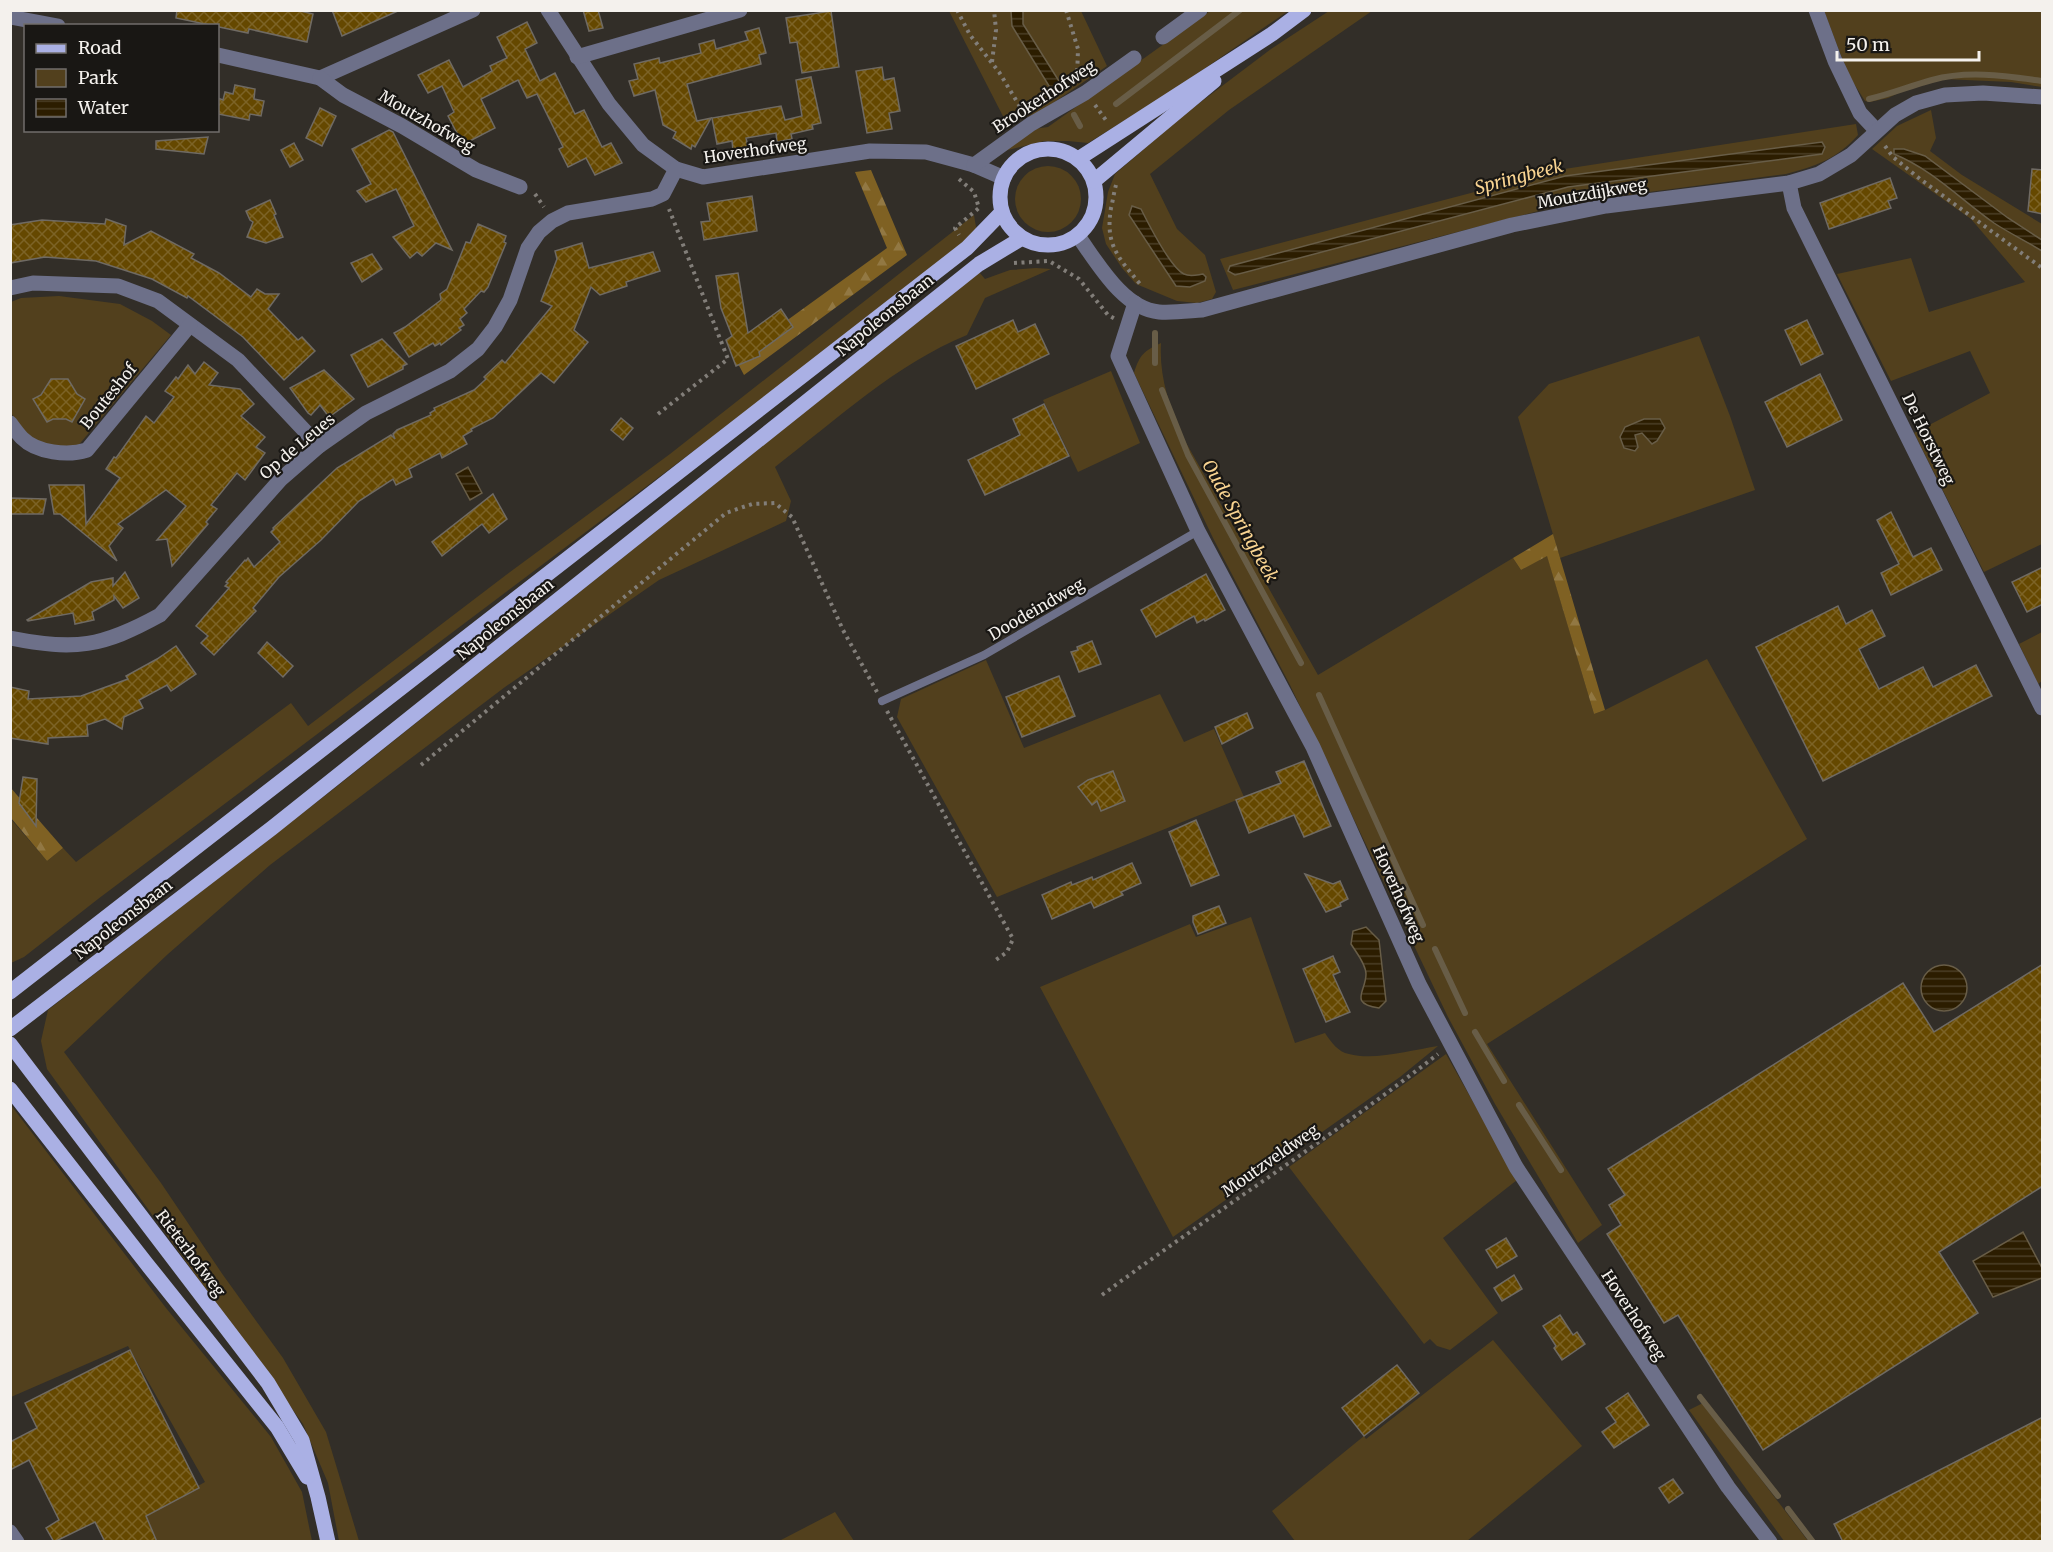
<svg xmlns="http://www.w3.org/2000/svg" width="2053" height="1552" font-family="Merriweather,serif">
<defs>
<pattern id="forest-firs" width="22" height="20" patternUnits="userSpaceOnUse" patternTransform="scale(1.5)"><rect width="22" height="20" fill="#7f6123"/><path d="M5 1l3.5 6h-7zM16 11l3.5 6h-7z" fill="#927843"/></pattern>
<pattern id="water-rules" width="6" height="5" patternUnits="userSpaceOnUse" patternTransform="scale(1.5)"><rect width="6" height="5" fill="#2c1d00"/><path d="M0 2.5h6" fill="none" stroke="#4b3e26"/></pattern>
<pattern id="building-cross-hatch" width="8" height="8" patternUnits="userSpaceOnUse" patternTransform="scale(1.5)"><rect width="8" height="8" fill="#654800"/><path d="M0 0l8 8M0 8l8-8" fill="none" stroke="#7c6326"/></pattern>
</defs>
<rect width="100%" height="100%" fill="#322e28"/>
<g fill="#52401d" fill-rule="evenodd">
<path d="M949,11H1011L1012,26L1054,94L1064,89L1023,24V11H1081L1107,66L1040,112L1007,124Z"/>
<path d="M1210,11H1288L1172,91L1088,143L1068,141H1044L1004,151L1034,129L1048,127Z"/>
<path d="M1329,11H1372L1229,110L1150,174L1177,229L1205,255L1216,292L1212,299L1197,303L1177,301L1136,284L1122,268L1106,244L1102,228L1108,192L1115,174L1185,114L1271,49Z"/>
<path d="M1824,11H2042V87L2011,82L1943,79L1911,87L1888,98L1870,102L1865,101L1849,76Z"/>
<path d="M1931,110L1936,138L1930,151L1962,175L2042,224V240L2008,218L1925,156L1894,154C1933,170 1960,200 1994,223C2009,233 2026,241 2042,251V544L1984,572L1914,433L1990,393L1970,351L1891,381L1837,274L1911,258L1929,312L2025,282L1971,219L1872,149L1897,126Z"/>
<path d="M1856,124L1858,135C1837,159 1816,166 1786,174L1573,202L1233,290L1220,259L1558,170ZM1822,142L1825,147L1822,154L1568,187L1767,150Z"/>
<circle cx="1048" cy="199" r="33"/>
<path d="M974,215L977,233L853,331L98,899L24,957L11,963L10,818L47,861L63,848L76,862L291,703L308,726L506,575L670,454Z"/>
<path d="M1036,268L1051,269L985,298L967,335C896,364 836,420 775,467L791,501L786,521L659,580L505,687L270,865L168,954L64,1052L161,1183L223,1275L283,1358L326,1432L359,1541H339L328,1483L303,1424L47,1069L41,1041L48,1010L335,788L979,272L985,279L1010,270Z"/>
<path d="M59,296L120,304L152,321L171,335L77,447L36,446L11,413V302L21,298Z"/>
<path d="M1699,336L1730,416L1755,490L1560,558L1518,417L1549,384Z"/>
<path d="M1161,343C1159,375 1169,405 1181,434L1318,675L1513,558L1521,570L1547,555L1594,714L1605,710L1707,659L1807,839L1487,1044L1602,1225L1578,1243L1495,1104L1448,1017L1290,685L1214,540L1134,373C1140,354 1144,351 1161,343Z"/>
<path d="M1111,371L1140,443L1078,472L1043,400Z"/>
<path d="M2042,632V681L2038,684L2019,644Z"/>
<path d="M986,660L1024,748L1160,694L1184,742L1214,729L1244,797L997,897L897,717L901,699Z"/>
<path d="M1251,917L1295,1043L1325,1033C1331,1042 1338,1052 1349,1054C1374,1061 1412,1050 1438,1046L1400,1077L1173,1237L1040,987L1190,924L1196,937Z"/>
<path d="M1446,1054L1517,1180L1443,1238L1498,1313L1450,1350L1437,1346L1430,1339L1424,1344L1289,1167Z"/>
<path d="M10,1104L166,1308L271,1437L302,1492L312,1541H100L205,1482L128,1346L11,1397Z"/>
<path d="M1493,1340L1582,1446L1467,1541H1295L1272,1511L1364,1436L1366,1439Z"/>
<path d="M1703,1403L1808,1541H1784L1689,1410Z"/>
<path d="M835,1512L854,1541H777L781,1540Z"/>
</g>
<g fill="url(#forest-firs)">
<path d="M871,170L907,255L744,375L735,358L887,248L855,172Z"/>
<path d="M1553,534L1605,710L1594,714L1547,556L1521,570L1513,558Z"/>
<path d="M10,787L63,848L47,861L11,818Z"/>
</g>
<g fill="url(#water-rules)" stroke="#685d47" stroke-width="1.5">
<path d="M1011,11H1023V24L1064,89L1054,94L1012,26Z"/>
<path d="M1822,142L1825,147L1822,154L1568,187L1235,275L1228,271L1230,266L1565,176Z"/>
<path d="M1894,149H1904L1925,156L2008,218L2042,240V251C2026,241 2009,233 1994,223C1960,199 1933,170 1894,154Z"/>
<path d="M1132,206L1141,209C1148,223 1171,268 1184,274C1190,277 1196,275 1203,274L1206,277L1205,281L1190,287L1176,286L1129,215Z"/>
<path d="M1644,419H1660L1665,428L1657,441L1652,444L1642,433L1635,435L1638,447L1635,451L1624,448L1620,437L1625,427Z"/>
<path d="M468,467L482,493L470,500L456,474Z"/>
<path d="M1366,927L1379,940L1386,1001L1379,1008C1348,1003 1366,992 1366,974C1366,964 1356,952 1351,944L1353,931Z"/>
<circle cx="1944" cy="988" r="23"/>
<path d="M2023,1232L2042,1268V1278L1993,1297L1973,1261Z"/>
</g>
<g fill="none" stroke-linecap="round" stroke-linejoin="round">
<g stroke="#685d47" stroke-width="6">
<path d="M1869,99C1891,94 1910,86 1932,80C1968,70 2006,76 2042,81"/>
<path d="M1116,104L1240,10"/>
<path d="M1074,115L1080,126"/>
<path d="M1155,363V333"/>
<path d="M1162,390L1188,455L1301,663"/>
<path d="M1319,695L1423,925"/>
<path d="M1435,949L1465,1013"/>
<path d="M1475,1032L1504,1081"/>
<path d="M1519,1105L1561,1170"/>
<path d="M1700,1397L1778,1496"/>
<path d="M1788,1509L1813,1542"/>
</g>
</g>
<g fill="url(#building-cross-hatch)" stroke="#6f6a63" stroke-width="1.5">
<path d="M177,10H296L313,14L307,42L249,29L248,33L176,18Z"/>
<path d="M332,10H400L342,36Z"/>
<path d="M583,10H598L603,28L589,31Z"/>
<path d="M831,11L839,67L802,73L797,42L790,43L786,18Z"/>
<path d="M527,22L537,43L525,49L540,81L555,73L575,114L584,110L602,147L611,143L622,163L595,175L586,158L568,167L559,149L563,147L537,94L527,98L518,80L481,99L495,128L466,143L463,137L460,139L448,116L454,112L442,86L428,93L418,75L449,60L463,87L492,71L490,66L507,58L497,37Z"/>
<path d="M759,28L766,53L759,55L761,64L687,84L697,121L711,118L695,147L692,145L691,149L673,138L676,132L663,125L655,90L634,96L629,81L638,79L634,64L659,58L660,63L701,53L699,44L714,40L716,49L748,40L745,32Z"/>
<path d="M882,67L884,80L894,78L900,111L889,113L892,129L867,133L856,71Z"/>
<path d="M811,77L821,123L812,125L813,129L791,134L792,139L777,142L776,133L746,138L748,147L733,150L732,141L717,144L712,118L781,106L785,120L802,116L796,80Z"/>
<path d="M235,85L255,89L254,99L264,101L261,116L250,114L249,120L218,114V98L223,100L225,92L233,94Z"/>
<path d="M320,108L336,116L322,146L306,138Z"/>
<path d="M389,130L393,132L452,250L436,243L422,256L417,252L410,258L393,237L414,226L396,189L366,202L357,191L371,184L352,149Z"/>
<path d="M208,137L204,154L156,149V141Z"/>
<path d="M294,143L303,160L290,167L281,150Z"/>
<path d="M2032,169L2043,170V214L2028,211Z"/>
<path d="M1890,178L1897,198L1888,201L1891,208L1829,229L1820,203Z"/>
<path d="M752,196L757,231L704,240L701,222L710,221L707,203Z"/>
<path d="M270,200L276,214L274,215L283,237L266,243L247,237L253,222L250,220L246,211Z"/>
<path d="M106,219L126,226L124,245L151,231L194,254L191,258L219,273L251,297L257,289L265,294H279L268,309L298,340L302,337L315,351L284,380L243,337L188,296L187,298L152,279L96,261L45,257L10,263V225L42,220L105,224Z"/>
<path d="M478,224L506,236L504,242L506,243L488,287L484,292L481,291L464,309L467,313L460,319L464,325L459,328L461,330L441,345L440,343L435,346L433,343L409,357L394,333L405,327L441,300L440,294L447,289L466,242L470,243Z"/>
<path d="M582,243L589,268L653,252L660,271L626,282L627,286L600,295L591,287L574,330L588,342L554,383L541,373L493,418L471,429L472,431L463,436L467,444L442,458L440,453L409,469L412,477L396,485L393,479L359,501L321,540L279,577L253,608L256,611L214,655L201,643L208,636L196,626L229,588L225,586L228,583L226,582L245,560L246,561L248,558L254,567L280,542L271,532L274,529L273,528L337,468L391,435L395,439L393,434L397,430L431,415L430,413L435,410L434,408L474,390L486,379L484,377L502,360L505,363L552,306L541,301L557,259L555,251Z"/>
<path d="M372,254L382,269L362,282L351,263Z"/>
<path d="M738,273L748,333L781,309L793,327L759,352L760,356L736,366L726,340L732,336L721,308L716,276Z"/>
<path d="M1013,320L1018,332L1035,324L1049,354L976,389L956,346Z"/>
<path d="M1807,320L1823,354L1801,365L1785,330Z"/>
<path d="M382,339L407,364L403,366V369L368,387L351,355Z"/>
<path d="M204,362L218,373L209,385L240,389L254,404L241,416L265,437L256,447L265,453L245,480L237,473L211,505L217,509L206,522L208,524L172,566L167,539L157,540L186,506L166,490L118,524L123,528L109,546L117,561L60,514H54L49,485H84L86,524L120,478L106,469L114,457L116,458L146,416L154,423L174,397L165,391L176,377L178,379L188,365L195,374Z"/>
<path d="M324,370L354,399L329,417L320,405L311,415L308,413L290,388Z"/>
<path d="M1820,374L1842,420L1787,447L1765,402Z"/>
<path d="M51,379H68L77,394L85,399L72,422L66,419H53L47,422L33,399L41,395Z"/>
<path d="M1044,404L1069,456L985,495L968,460L1020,435L1013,419Z"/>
<path d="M621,418L633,428L623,440L611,430Z"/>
<path d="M493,494L507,519L489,533L482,524L442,556L432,542Z"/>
<path d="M10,498L46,499L43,514H10Z"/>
<path d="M1891,512L1913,557L1931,548L1942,570L1891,595L1881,573L1899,564L1877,520Z"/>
<path d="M2043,567V604L2027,612L2012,582Z"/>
<path d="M125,572L139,598L123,608L114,596V600L92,612L94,620L75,624L73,613L28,621L27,620L91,582L113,578V586Z"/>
<path d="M1206,574L1225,610L1205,621L1204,619L1197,623L1194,616L1156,637L1141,610Z"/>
<path d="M1838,606L1846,624L1872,610L1885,636L1859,649L1879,689L1923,667L1933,687L1976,665L1992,696L1823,781L1756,647Z"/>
<path d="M1092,641L1101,664L1079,672L1071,652L1078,650L1077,647Z"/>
<path d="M267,642L293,666L283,677L258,653Z"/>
<path d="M176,646L196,674L171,691L167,685L139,700L143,708L124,717L122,729L105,719L87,725L88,736L48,738V744L10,738V687L29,691L28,699L81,696L128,679L126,676L157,659Z"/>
<path d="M1059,676L1075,716L1022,737L1006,697Z"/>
<path d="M1247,713L1253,728L1222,744L1215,727Z"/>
<path d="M1304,761L1331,826L1304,837L1294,815L1249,833L1236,800L1281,783L1276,772Z"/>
<path d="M1113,771L1125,801L1101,811L1097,801L1092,805L1078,787L1088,780Z"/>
<path d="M23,777L37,779L36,826L19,803Z"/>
<path d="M1196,820L1219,875L1191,886L1169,832Z"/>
<path d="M1132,863L1141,883L1121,892L1123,895L1094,908L1091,902L1052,919L1042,895L1071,882L1072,885L1092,877L1093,880Z"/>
<path d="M1305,874L1333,884L1340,881L1348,899L1340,903L1341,906L1326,912Z"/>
<path d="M1219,906L1226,923L1198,934L1193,922V916Z"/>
<path d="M1333,956L1340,972L1333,975L1350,1012L1326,1022L1303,969Z"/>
<path d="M2043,964V1186L1939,1252L1978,1313L1763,1450L1678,1315L1664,1323L1607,1234L1621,1225L1609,1205L1625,1195L1608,1169L1903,983L1934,1032Z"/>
<path d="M1506,1238L1517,1256L1497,1268L1486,1250Z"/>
<path d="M1514,1275L1522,1289L1502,1301L1494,1288Z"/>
<path d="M1560,1315L1573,1335L1577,1332L1585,1344L1562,1360L1554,1348L1556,1346L1543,1326Z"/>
<path d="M130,1350L199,1488L146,1516L157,1542H105L95,1522L54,1542L46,1528L59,1520L29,1460L10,1470V1442L37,1428L25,1403Z"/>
<path d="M1397,1365L1419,1393L1364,1436L1342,1408Z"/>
<path d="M1628,1393L1649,1425L1614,1448L1602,1432L1616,1422L1606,1408Z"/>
<path d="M2043,1417V1542H1843L1834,1524Z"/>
<path d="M1673,1479L1683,1493L1669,1503L1659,1488Z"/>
</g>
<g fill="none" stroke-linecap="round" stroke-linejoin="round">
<g stroke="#827e79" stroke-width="4" stroke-dasharray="3 4.5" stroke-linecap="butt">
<path d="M957,10L970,35L999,72L1022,110"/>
<path d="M1066,10L1078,49L1077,79"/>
<path d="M992,62L996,30L994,10"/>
<path d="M1095,105L1108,123"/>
<path d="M1885,146L1893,157L1920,179L2042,268"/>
<path d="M959,179L974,192L979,208L955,228L959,235"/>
<path d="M1116,185C1114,192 1113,200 1111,208C1105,245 1118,257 1140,284"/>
<path d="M535,194L544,207"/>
<path d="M1014,263L1049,261L1079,279L1108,315L1115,319"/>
<path d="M658,414L728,359L669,209"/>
<path d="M887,711L1013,939L1007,952L993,962"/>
<path d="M421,765L726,513L752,504L775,503L792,517L843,630L877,692"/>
<path d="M1102,1295C1213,1213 1329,1139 1438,1054"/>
</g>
<path stroke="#6d7089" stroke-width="8" d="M882,701L984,655L1198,531"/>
<g stroke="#6d7089" stroke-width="15">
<path d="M548,10L609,104L643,145L676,169L703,177L870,151L926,152L974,165L1004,178"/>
<path d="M1816,10L1835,61L1860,113L1876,130"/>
<path d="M10,17L58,26"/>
<path d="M1163,37L1200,10"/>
<path d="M218,55L320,78L473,10"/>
<path d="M577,57L740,10"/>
<path d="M320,78L343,95L402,126L476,170L520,187"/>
<path d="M974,165L1031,124L1085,93L1134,58"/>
<path d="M1789,183L1794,208L2042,708"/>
<path d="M1078,236C1097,262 1123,309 1159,312C1173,313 1188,311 1202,310L1512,225L1606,206L1789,183L1819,174L1851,155L1895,115L1916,103L1945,95L1983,93L2042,97"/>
<path d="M10,288L33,283L118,286L158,301L238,360L319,446"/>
<path d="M1135,303L1118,356L1198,531L1313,747L1419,984L1516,1167L1728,1487L1770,1542"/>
<path d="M10,423C14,428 18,434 22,438C37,453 68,456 87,450L190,325"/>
<path d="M10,638C75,651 102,647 160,615L281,479L319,446L366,413L450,371L478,349L495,327L510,300L528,248L539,232L552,221L568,213L652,199L663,194L676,169"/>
<path d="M10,1532L17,1542"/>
</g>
<g stroke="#aab0e4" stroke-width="15">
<circle cx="1048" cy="197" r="48"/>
<path d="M1078,159L1272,34L1304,10"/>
<path d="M1094,181L1214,81"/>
<path d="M10,992L967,248L1002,212"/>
<path d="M10,1029L272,828L979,264L1022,238"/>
<path d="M10,1044L268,1383L302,1440L318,1497L328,1542"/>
<path d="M10,1089L146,1263L277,1427L307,1477"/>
</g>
</g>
<g text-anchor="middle" stroke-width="4.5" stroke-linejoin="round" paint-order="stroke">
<g font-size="16" fill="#f4f1ed" stroke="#191714">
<text transform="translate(1044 96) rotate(-33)" y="6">Brookerhofweg</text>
<text transform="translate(427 121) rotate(30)" y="6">Moutzhofweg</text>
<text transform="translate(755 150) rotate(-8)" y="6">Hoverhofweg</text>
<text transform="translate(1592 193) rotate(-10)" y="6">Moutzdijkweg</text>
<text transform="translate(885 315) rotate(-39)" y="6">Napoleonsbaan</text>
<text transform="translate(108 396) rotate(-51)" y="6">Bouteshof</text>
<text transform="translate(1929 439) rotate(64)" y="6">De Horstweg</text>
<text transform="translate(297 446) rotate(-40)" y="6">Op de Leues</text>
<text transform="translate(1036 609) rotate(-30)" y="6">Doodeindweg</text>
<text transform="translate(505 619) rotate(-39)" y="6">Napoleonsbaan</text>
<text transform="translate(1399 894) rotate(66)" y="6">Hoverhofweg</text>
<text transform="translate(123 919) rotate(-38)" y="6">Napoleonsbaan</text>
<text transform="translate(1270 1160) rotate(-35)" y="6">Moutzveldweg</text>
<text transform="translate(191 1253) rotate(53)" y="6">Rieterhofweg</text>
<text transform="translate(1634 1315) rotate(57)" y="6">Hoverhofweg</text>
</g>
<g font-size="18" font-style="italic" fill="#f9d491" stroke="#191714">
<text transform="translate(1519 177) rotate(-15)" y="6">Springbeek</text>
<text transform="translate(1240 521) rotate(61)" y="6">Oude Springbeek</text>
</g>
</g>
<rect width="2053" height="1552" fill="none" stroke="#f4f1ed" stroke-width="24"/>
<rect x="24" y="24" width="195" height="108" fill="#191714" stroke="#716e6b" stroke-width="1.5"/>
<rect x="36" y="44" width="30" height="9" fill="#aab0e4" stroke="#716e6b" stroke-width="1.5"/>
<text x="78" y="54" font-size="18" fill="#f4f1ed">Road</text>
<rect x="36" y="69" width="30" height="18" fill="#52401d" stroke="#716e6b" stroke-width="1.5"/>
<text x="78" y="84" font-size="18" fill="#f4f1ed">Park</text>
<rect x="36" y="99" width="30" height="18" fill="url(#water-rules)" stroke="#716e6b" stroke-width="1.5"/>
<text x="78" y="114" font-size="18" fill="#f4f1ed">Water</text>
<path d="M1837 51v9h142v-9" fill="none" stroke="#f4f1ed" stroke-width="3"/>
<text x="1846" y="51" font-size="18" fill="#f4f1ed" stroke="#191714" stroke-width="4.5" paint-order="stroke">50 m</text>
</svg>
